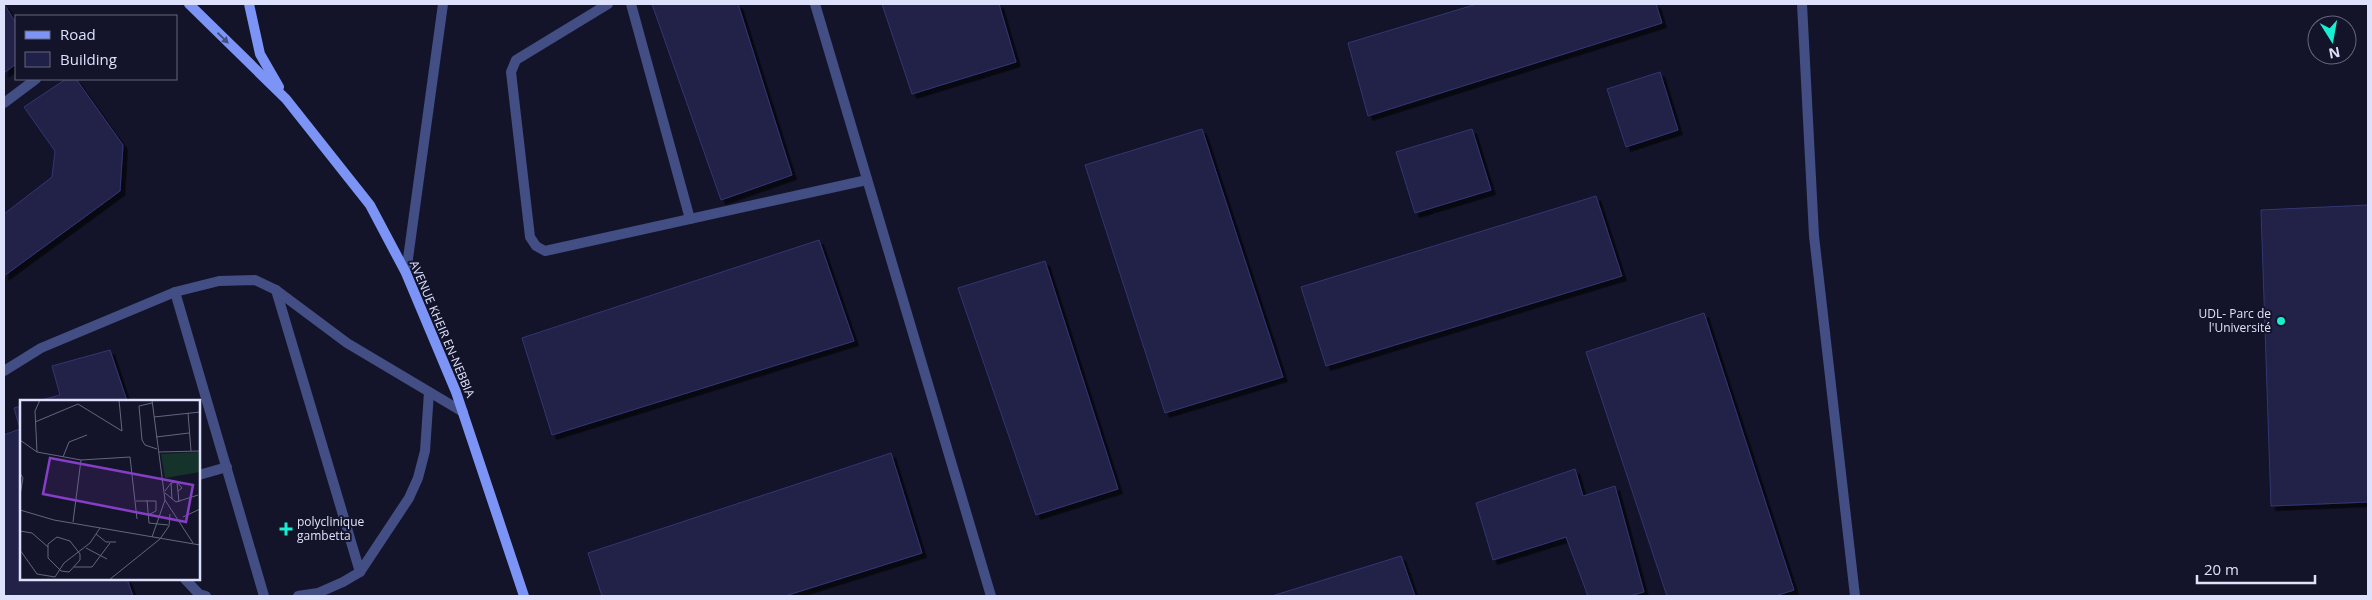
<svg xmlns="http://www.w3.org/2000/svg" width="2372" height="600" font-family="'Open Sans',sans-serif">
<defs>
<filter id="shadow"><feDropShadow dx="4.5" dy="4.5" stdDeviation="0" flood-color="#0009"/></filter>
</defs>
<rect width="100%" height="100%" fill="#131429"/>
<g fill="#202149" stroke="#343673" filter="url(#shadow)">
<path d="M4,4L16,23V64L4,73Z"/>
<path d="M652,4H738L792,175L721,200Z"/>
<path d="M882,4H999L1016,62L912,94Z"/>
<path d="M1477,4H1656L1662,23L1368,116L1348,43Z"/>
<path d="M1660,72L1678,130L1626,147L1607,89Z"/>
<path d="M66,79H76L123,145L120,191L4,276V214L52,177L55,151L24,107Z"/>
<path d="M1202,129L1283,377L1165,413L1085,165Z"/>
<path d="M1472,129L1491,190L1415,213L1396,152Z"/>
<path d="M1596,196L1622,276L1326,366L1301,287Z"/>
<path d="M2368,205V502L2271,506L2261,210Z"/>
<path d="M819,240L854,341L552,435L522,338Z"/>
<path d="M1045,261L1118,489L1036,515L958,288Z"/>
<path d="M1704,313L1794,590L1775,596H1667L1586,352Z"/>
<path d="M110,350L127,401H38L60,395L52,366Z"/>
<path d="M21,406V579H127L133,596H4V435L20,429L14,408Z"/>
<path d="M891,453L922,553L785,596H602L588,553Z"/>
<path d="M1575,469L1583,496L1615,486L1644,592L1629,596H1588L1566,537L1493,560L1476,503Z"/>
<path d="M1401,556L1415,596H1272Z"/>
</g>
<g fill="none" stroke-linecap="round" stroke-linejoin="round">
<g stroke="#424e84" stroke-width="10">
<path d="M608,4L516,60L511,72L530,237L536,246L545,251L867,180"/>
<path d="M631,4L690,219"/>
<path d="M815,4L991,596"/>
<path d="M1802,4L1814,236L1855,596"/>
<path d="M4,103L36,79"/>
<path d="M406,273L443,4"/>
<path d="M276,290L360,572"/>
<path d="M175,292L264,596"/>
<path d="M4,371L41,348L175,292L219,281L255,280L276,290L347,343L463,412"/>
<path d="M199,475L227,467"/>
<path d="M185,579L199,594L206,596"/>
<path d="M298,596L318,593L343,582L360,572L409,498L418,478L425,451L429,392"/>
</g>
<g stroke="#7c94f5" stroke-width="10">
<path d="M189,4L286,99L370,205L406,273L456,392L524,596"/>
<path d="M249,4L260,54L279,87"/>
</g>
</g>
<defs><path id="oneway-solid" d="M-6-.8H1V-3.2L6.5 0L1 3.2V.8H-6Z" transform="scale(1.25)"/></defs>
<use fill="#424e85" href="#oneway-solid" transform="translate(223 38) rotate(44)"/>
<g fill="#18eed2" stroke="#131429" stroke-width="2">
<circle cx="2281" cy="321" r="5"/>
<path d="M283.5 521.5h5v5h5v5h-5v5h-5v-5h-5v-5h5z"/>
</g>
<g text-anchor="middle" stroke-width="4" stroke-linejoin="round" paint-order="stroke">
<g font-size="12" fill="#dde1fc" stroke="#131429" text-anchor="end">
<text x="2271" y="318">UDL- Parc de<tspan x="2271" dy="14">l'Université</tspan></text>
<text x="297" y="526" text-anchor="start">polyclinique<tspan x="297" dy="14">gambetta</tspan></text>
</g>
<g font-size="12" fill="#dde1fc" stroke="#131429">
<text transform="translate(442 329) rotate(67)" y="4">AVENUE KHEIR EN-NEBBIA</text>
</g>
</g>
<g transform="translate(20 400)">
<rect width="180" height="180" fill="#131429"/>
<path d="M180,52V72L145,78L141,54Z" fill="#16332b"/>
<path fill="none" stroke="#64667d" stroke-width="1" d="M132,0L145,100L173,143M132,3L119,6L122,40L125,45L137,49M168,13L171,51M134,17L180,12M15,22L58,4L102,31L99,0M136,37L169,33M0,40L17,52L61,60L53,122M17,52L15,11L20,0M139,52L180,51M43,57L49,42L67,35M61,60L110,57L117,119M0,73L3,78L0,95M157,82L159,102M151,83L152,99M145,91L151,83L157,82L162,88L158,91M145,93L156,102L178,95M127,100L129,123L148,125M116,101H136V111L128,115M0,110L34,120L180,145M163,117L180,109M0,131L12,133L28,147M76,134L86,142H96M37,137L50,141L60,154V160L49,172L41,171L28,158V144ZM132,137L145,100M140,139L149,126L150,114M66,148L87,159M0,150L17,174L35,177L44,163L70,143L80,128M54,167H72L90,143M89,180L140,139"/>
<path fill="#853ec5" fill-opacity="0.15" stroke="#853ec5" stroke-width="2.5" d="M30,58L173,85L166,122L23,94Z"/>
<rect width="180" height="180" fill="none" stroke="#dde1fc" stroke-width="2.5"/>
</g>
<rect width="2372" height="600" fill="none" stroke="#dde1fc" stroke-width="10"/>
<rect x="15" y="15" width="162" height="65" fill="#131429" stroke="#64667d"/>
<rect x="25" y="31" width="25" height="8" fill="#7c94f5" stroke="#64667d"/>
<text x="60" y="40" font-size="15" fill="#dde1fc">Road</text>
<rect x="25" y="52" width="25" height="15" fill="#202149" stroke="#64667d"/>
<text x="60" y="65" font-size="15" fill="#dde1fc">Building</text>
<g transform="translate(2332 40) rotate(169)"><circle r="24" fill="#131429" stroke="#64667d"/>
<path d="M0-4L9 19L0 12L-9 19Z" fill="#18eed2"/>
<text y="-8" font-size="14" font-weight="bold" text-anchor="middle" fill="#dde1fc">N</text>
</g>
<path d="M2197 575v8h118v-8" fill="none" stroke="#dde1fc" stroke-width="2.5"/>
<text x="2204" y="575" font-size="15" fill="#dde1fc" stroke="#131429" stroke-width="4" paint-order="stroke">20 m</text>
</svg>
